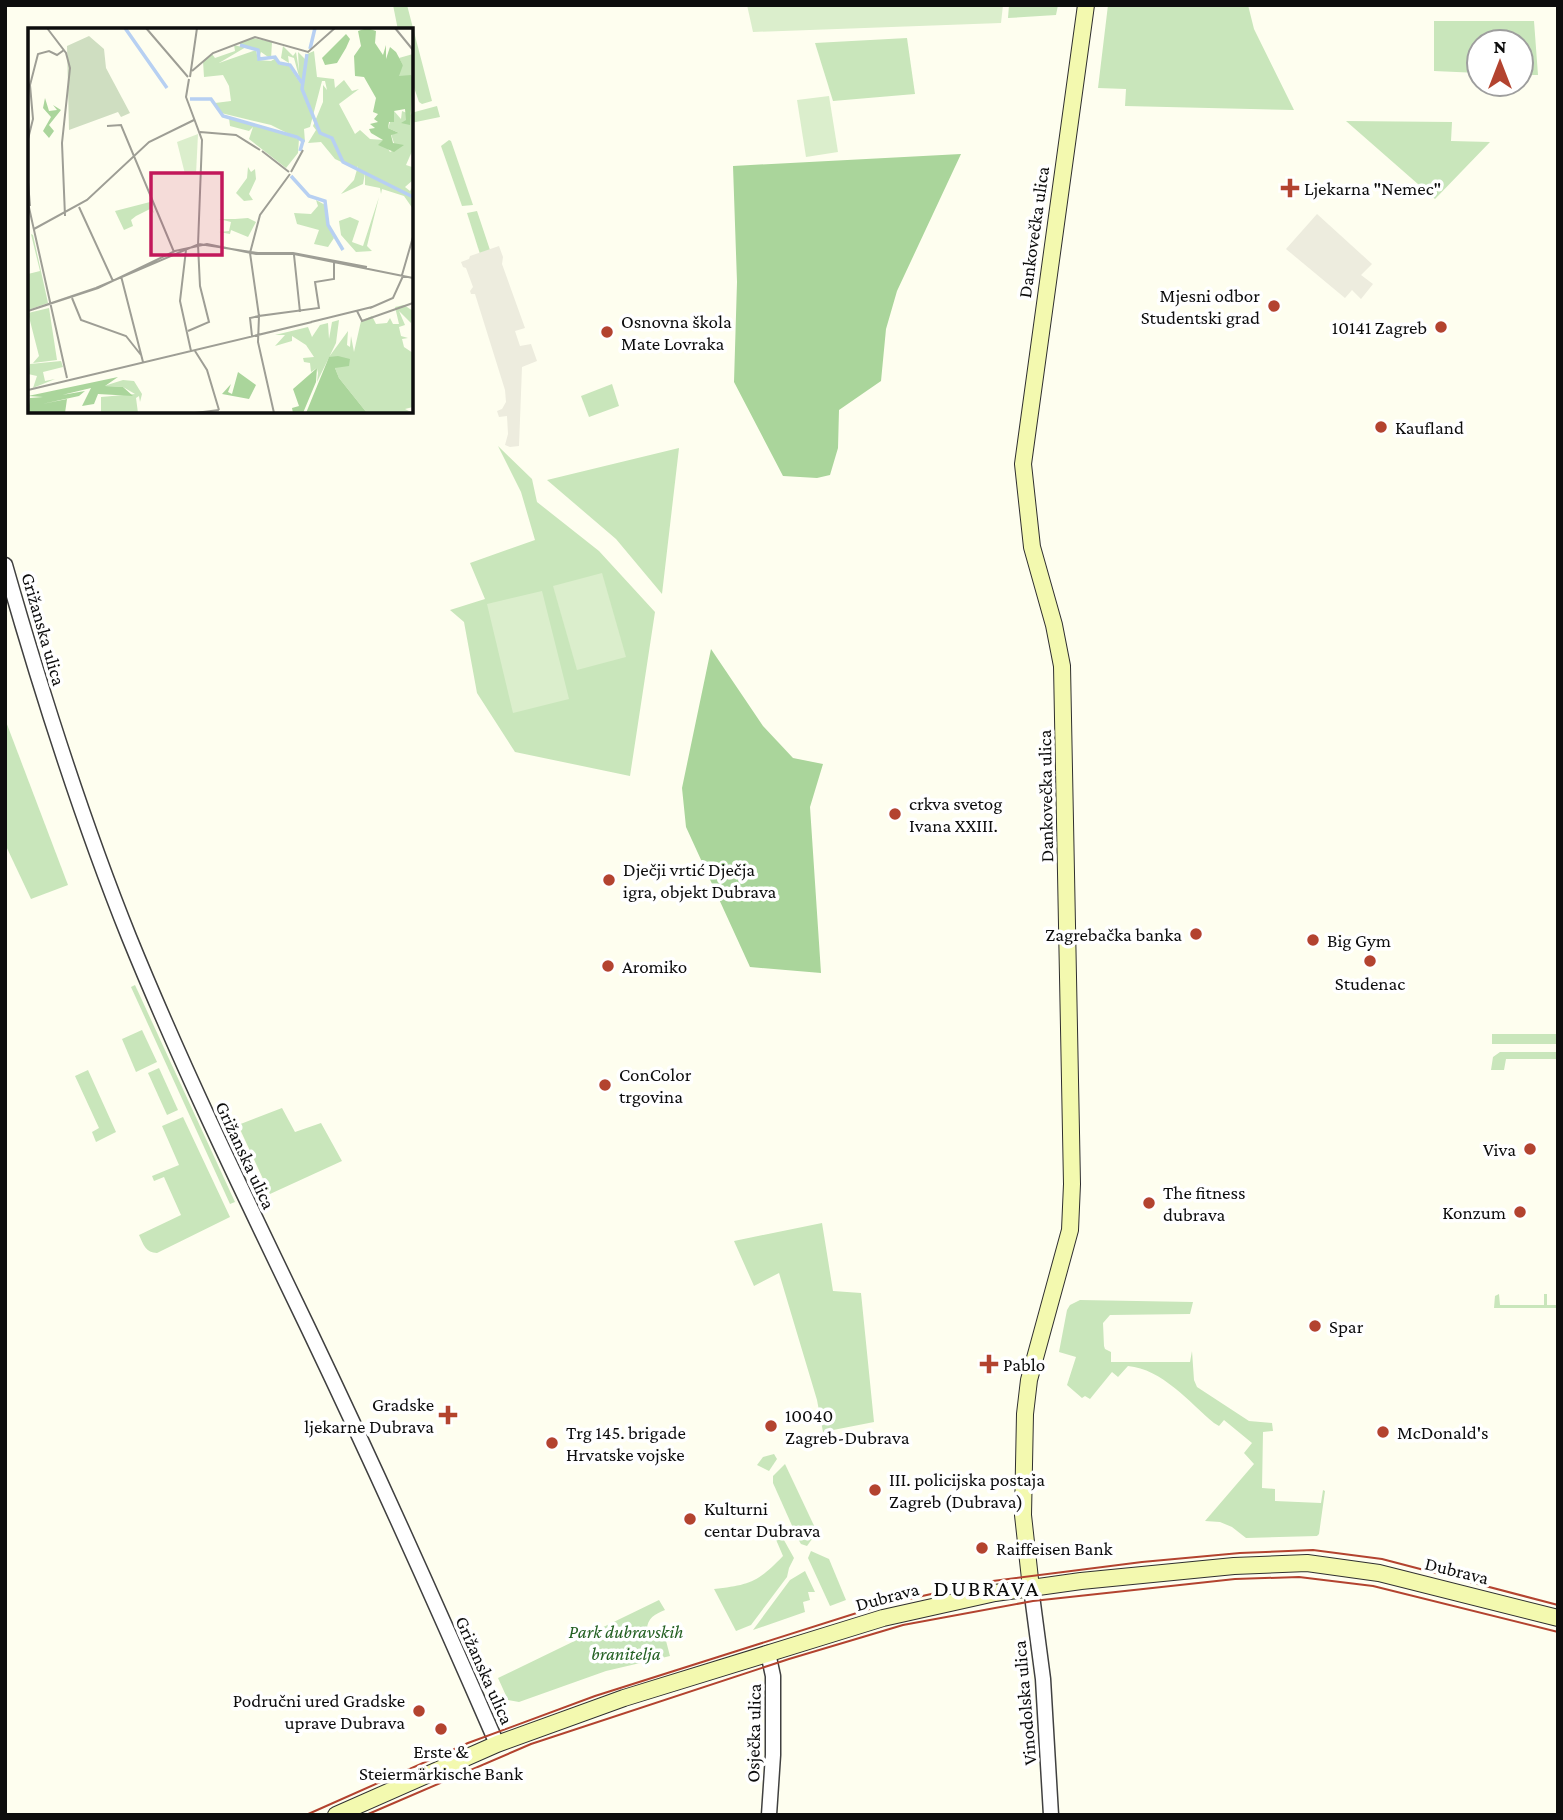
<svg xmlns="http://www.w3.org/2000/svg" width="1563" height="1820" font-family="'Crimson Pro',serif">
<rect width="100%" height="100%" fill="#fefeef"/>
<g fill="#c9e6bb">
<path d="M393,5H407L432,101L422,104L419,102L411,79V30H398Z"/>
<path d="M1009,5H1058L1056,15L1008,18Z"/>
<path d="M1108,5H1248L1254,29L1294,110L1125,106L1126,89L1098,88Z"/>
<path d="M1434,21H1534L1538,75H1521V42H1479V73L1434,71Z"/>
<path d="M907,38L915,94L833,101L815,43Z"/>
<path d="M437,106L440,117L411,123V113Z"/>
<path d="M1346,121L1452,122L1451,141L1490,142L1435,199Z"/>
<path d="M449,140L451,141L473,205L462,206L441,146Z"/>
<path d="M477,211L490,250L480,254L467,213Z"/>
<path d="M612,384L619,406L589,417L581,396Z"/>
<path d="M498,446L532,479L537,502L599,551L655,612L630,776L515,752L477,693L464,622L450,610L485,599L470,563L535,540L521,492Z"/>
<path d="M679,448L662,594L616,539L547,480Z"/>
<path d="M5,719L68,885L31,899L5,844Z"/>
<path d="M135,985L235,1202L230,1204L131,987Z"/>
<path d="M142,1030L157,1062L136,1072L122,1039Z"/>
<rect x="1492" y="1034" width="66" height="10"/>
<path d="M1500,1052H1558V1059H1506L1504,1070H1491L1493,1057Z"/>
<path d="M159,1068L178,1110L167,1115L148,1073Z"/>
<path d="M88,1070L116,1132L96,1142L92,1132L99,1128L75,1076Z"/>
<path d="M282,1108L295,1132L321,1123L342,1161L270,1194L238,1125Z"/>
<path d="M183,1117L230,1217L157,1253C146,1253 143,1244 139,1235L181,1215L164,1177L154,1181L152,1176L179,1165L162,1126Z"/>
<path d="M822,1223L833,1291L861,1293L874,1422L823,1432L817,1400L779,1273L754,1286L734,1241Z"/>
<path d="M1499,1294L1500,1305H1544V1294H1547V1305H1558V1308H1494L1495,1296Z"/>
<path d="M1080,1300L1193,1302L1190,1314L1110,1315L1103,1323L1104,1346L1105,1349L1111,1352V1362H1190L1192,1351L1194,1380L1197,1387L1249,1421L1272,1423L1273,1431L1263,1432L1262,1488L1275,1489V1501L1321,1503L1323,1490L1325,1491L1319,1534L1317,1536L1246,1538L1232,1527L1220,1522L1205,1521L1254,1464L1244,1453L1252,1443L1224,1420L1219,1426L1214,1423C1189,1402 1162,1369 1128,1366L1118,1377L1112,1372L1090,1399L1085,1396L1082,1398L1067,1385L1076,1357L1059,1352L1067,1310L1070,1305Z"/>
<path d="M774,1454L777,1459L769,1471L757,1465L763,1457Z"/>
<path d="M785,1464L817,1532L807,1546L801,1544L798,1539L773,1483V1476Z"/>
<path d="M780,1533L794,1558L789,1568L787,1577L751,1625L736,1631L714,1589C750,1585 758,1582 783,1556L774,1535Z"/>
<path d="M811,1551L829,1559L846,1600L830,1606L808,1558Z"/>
<path d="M805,1571L815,1592H808L810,1600L803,1602L805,1612L753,1630L790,1580Z"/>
<path d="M659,1600L665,1610C655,1614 647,1618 647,1630L654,1636L665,1637L670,1656L606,1671L519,1702L508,1700L498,1678Z"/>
</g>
<g fill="#aad59b">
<path d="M961,154L897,291L886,329L881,381L839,410L838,448L830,475L817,478L783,476L734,382L737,282L733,166Z"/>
<path d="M711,649L763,726L793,758L823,764L810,807L821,973L750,967L686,827L682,788Z"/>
</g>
<g fill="#dbeecc">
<path d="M747,5H1003L1001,23L753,32Z"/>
<path d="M829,96L838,152L806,157L797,100Z"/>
<path d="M602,573L626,657L577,670L553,586Z"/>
<path d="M542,591L569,699L513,713L487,604Z"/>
</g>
<g fill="#edecde">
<path d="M1317,214L1372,264L1361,275L1373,284L1361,299L1352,290L1345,298L1286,249Z"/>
<path d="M499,246L503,257L502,264L525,328L515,331L520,346L531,344L537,361L522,367L519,446L510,447L505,445L508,434L507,416L499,417L497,411L502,409L506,402L505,390L475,294H471L470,291L473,287L466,268L463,267L461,262L469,259L470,256Z"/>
</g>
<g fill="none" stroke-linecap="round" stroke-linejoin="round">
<g stroke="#404040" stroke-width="17">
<g id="tertiary">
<path d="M5,565C41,691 80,815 129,937C184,1072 248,1203 311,1334C376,1470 437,1606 497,1744"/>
<path d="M1031,1588L1043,1679L1051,1815"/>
<path d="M768,1653L773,1676V1755L769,1815"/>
</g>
</g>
<g stroke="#2f2f2f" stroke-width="18">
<g id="secondary">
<path d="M1031,1588L1023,1515L1025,1414L1029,1380L1070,1230L1072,1184L1062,666L1054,625L1032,547L1023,464L1086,5"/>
<path d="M336,1815L497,1744L624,1698L883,1618L995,1593L1081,1581L1234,1566L1307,1563L1379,1573L1558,1618"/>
</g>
</g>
<use href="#tertiary" stroke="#fff" stroke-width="14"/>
<use href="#secondary" stroke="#f3f9af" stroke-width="16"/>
<g stroke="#b3432f" stroke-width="2">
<path d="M306,1815L468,1743L595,1696L882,1605L985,1582L1142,1562L1240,1553L1313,1550L1382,1559L1558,1605"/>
<path d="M366,1815L531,1744L789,1659L903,1625L1033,1601L1235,1579L1299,1577L1373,1586L1558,1632"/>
</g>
</g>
<g fill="#b3432f" stroke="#fff" stroke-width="2.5">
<path d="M1286.5 177.5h7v7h7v7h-7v7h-7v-7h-7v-7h7z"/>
<circle cx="1274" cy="306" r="7"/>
<circle cx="1441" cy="327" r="7"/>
<circle cx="607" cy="332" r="7"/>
<circle cx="1381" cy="427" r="7"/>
<circle cx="895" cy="814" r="7"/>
<circle cx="609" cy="880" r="7"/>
<circle cx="1196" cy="934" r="7"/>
<circle cx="1313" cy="940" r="7"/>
<circle cx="1370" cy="961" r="7"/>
<circle cx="608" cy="966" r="7"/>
<circle cx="605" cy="1085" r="7"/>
<circle cx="1530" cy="1149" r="7"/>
<circle cx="1149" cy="1203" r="7"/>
<circle cx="1520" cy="1212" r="7"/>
<circle cx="1315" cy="1326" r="7"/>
<path d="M985.5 1353.5h7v7h7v7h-7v7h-7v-7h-7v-7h7z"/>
<path d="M444.5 1404.5h7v7h7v7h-7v7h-7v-7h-7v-7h7z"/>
<circle cx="771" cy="1426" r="7"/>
<circle cx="1383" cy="1432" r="7"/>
<circle cx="552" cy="1443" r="7"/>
<circle cx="875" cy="1490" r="7"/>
<circle cx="690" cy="1519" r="7"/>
<circle cx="982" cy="1548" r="7"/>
<circle cx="419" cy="1711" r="7"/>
<circle cx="441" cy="1729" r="7"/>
</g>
<g text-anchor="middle" stroke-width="7" stroke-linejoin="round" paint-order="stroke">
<g font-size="19" fill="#0d0d0d" stroke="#fff" text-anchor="start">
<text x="1304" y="195">Ljekarna "Nemec"</text>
<text x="1260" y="302" text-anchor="end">Mjesni odbor<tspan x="1260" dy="22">Studentski grad</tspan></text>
<text x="621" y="328">Osnovna škola<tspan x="621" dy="22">Mate Lovraka</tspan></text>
<text x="1427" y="334" text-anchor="end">10141 Zagreb</text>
<text x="1395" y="434">Kaufland</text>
<text x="909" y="810">crkva svetog<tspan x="909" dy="22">Ivana XXIII.</tspan></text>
<text x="623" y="876">Dječji vrtić Dječja<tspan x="623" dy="22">igra, objekt Dubrava</tspan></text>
<text x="1182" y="941" text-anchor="end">Zagrebačka banka</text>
<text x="1327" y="947">Big Gym</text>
<text x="622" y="973">Aromiko</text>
<text x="1370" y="990" text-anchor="middle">Studenac</text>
<text x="619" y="1081">ConColor<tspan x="619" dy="22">trgovina</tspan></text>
<text x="1516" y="1156" text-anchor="end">Viva</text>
<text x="1163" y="1199">The fitness<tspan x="1163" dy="22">dubrava</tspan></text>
<text x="1506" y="1219" text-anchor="end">Konzum</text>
<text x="1329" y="1333">Spar</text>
<text x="1003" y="1371">Pablo</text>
<text x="434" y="1411" text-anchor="end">Gradske<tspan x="434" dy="22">ljekarne Dubrava</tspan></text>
<text x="785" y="1422">10040<tspan x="785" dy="22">Zagreb-Dubrava</tspan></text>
<text x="566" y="1439">Trg 145. brigade<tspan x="566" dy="22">Hrvatske vojske</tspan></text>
<text x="1397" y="1439">McDonald's</text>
<text x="889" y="1486">III. policijska postaja<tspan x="889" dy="22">Zagreb (Dubrava)</tspan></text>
<text x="704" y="1515">Kulturni<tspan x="704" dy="22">centar Dubrava</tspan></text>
<text x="996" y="1555">Raiffeisen Bank</text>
<text x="405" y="1707" text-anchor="end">Područni ured Gradske<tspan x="405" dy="22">uprave Dubrava</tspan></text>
<text x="441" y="1758" text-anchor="middle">Erste &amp;<tspan x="441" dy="22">Steiermärkische Bank</tspan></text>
</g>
<g font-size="19" fill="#0d0d0d" stroke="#fff">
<text transform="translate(1033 232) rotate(-82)" y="7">Dankovečka ulica</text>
<text transform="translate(44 629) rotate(74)" y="7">Grižanska ulica</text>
<text transform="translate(1045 796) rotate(-91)" y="7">Dankovečka ulica</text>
<text transform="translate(246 1155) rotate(65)" y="7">Grižanska ulica</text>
<text transform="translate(1457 1570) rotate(14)" y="7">Dubrava</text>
<text transform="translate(887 1596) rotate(-15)" y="7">Dubrava</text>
<text transform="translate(485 1670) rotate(66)" y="7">Grižanska ulica</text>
<text transform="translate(1024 1703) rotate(-95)" y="7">Vinodolska ulica</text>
<text transform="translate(753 1733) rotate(-89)" y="7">Osječka ulica</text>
</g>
<g font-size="19" font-style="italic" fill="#236022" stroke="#fff">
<text x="626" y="1638">Park dubravskih<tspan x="626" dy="22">branitelja</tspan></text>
</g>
<g font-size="23" letter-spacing="2" fill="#0d0d0d" stroke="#fff">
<text x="987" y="1596">DUBRAVA</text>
</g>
</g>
<g transform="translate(28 28)">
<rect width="385" height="385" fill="#fefeef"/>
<path d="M225,10L244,14L243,31L233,24L231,30V22L218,19L191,35L228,22L230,32L243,33L248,30L250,36L261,38L273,56L266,30L260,28L261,35L253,30L255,18L265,28L268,24L271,43L270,24L278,32L279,26L286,23L289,49L306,51L307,60L316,52L324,63L331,61L311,76L327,106L332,102L342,111L355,112L362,124L368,121L363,106L371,105L360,100L366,83L373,91L374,83L379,85L378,92L384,85L385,121L378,137L384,139L385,134V152L377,159L382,163L385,158V181L376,168L354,161L353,166L352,160L337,157V145L335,156L313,166L326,152L330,138L328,141L307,131L293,114L280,115L288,102L285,98L295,74V57L299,62L297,53H294L282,99L276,101L277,114L243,97L193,85L187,75L203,73L201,58L195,47L176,49L175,33L184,26L187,30L207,23L206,17L214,19L212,15ZM385,26V69L384,49L371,48L369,42L375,37L371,30ZM201,90L271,111L270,125L258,140L221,111L225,99L221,103L202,98ZM220,139L223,144L227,141L228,151L221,166L225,172L216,173L208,165L219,150ZM351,169L339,218L344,223L328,224L313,207L311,193L322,189L331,193L324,214L335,218ZM288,172L299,178V196L306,210L300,219L286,216L291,202L269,196L266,185L283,186L290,178ZM122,174L126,185L122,181L108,188L103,192L105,198L96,202L87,183ZM207,190H220L228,194L220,209L203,202L202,206L191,204L201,203L203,194L191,191H220ZM3,206L5,207L20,275L0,282V246L12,243ZM367,279L376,277L385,283L383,295L371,283L377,297L371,299L373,308L380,310L374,311L376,319L385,325V379L377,381L385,385H339L311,350L307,340L314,330L301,329L320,303L319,317L322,319L323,308L326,324L333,293L344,288L348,296L359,295L362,290L365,296H371ZM21,280L29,332L5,335L11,328L0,285ZM311,292L308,315L289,354L290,345L287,331L289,340L283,344L282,335L276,334L275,330L286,329L278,317L264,308V313L247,318L257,307H247L280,299L284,309L292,297L300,295L301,311L304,294ZM33,333L35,339L15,344L17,353L27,351L5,360L9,348L0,346L2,336ZM95,352L106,353L114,366L112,374L111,368L108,370L110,385H73V369L107,366L95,359L76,358Z" fill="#c9e6bb"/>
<path d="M339,0L348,3L347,15L355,27L358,17V31L362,19L368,24L375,37L371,48L383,47L385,51L382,97L373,95L378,92L377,81L366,83V94H361L360,100L371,105L363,107L365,115L376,117L366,124L350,117L355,112L343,105L341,101L347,100L342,96L350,94L346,91L350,86L345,84L348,70L336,49L327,48L326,28L333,18L330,3ZM318,6L322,11L318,20L309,35L297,37L294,30ZM17,70L21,83L29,82L25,77L33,82L21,97L26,103L21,110L15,103L23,89L15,80ZM310,328L322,331L321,338L307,340L311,350L339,385H278L301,329ZM289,340L288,354L275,385H265L264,380L271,378L265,361ZM210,344L228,357L221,371L194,366L203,356L200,364L204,366ZM90,349L77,358L95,359L105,368L70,366L66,376L54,378L63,360L34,367L57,363L51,368L14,376L39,371L37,385H0L2,370L15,369L0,368Z" fill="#aad59b"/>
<path d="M61,8L76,21L78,40L102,85L93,89L90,84L41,102L39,18Z" fill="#cfdec1"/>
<path d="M170,106L168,146H157L149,114Z" fill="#dbeecc"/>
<path fill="none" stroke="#b7d0f2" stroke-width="3.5" d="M97,0L139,60M212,17L230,22L231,31L247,29L251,35L262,37L274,55M282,21L287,0M279,26L274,61L292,105L304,110L315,134L385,169M162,71H183L195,88L269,109L275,113L272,123M263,148L281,168L297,173L300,197L315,222"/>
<path fill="none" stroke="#9e9e95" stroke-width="2" d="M19,0L38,25L42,40L34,115L37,188M118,0L160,49M367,0L385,22M164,43L185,25L227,9L280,24L307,0M162,49L169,0M161,51L158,69L174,112L170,217M79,98L93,97L146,224M172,104L208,107L232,122M0,111L5,91L2,57L10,26L21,23L29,27L36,22M234,123L261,144M263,144L275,122M0,154L2,178M0,175L39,350M51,179L85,253M6,201L59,172L121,114L166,92M158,222L152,273L163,323M222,225L232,187L262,146M222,225L231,288L222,290L224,308M266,227L272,284M374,247L385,209M93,248L115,334M44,270L53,292L98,308L113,327M342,280L365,270L375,248M0,283L70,260L147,223L179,216L228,226H266L385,250M0,283L68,260L171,216L230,225H265L339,239M329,283L334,293L385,275M283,294L344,279M160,303L181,294L172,258L170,217M167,323L179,342L191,382M0,362L284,294M167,385L191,382M246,385L230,314L231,288L291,280L287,254L306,251V235"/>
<path fill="#c2185b" fill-opacity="0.15" stroke="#c2185b" stroke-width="3.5" d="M123,145H194V227H123Z"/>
<rect width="385" height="385" fill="none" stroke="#0d0d0d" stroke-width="3.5"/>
</g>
<rect width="1563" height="1820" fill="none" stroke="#0d0d0d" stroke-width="14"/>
<g transform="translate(1500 63)"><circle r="33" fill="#ffffff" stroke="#9e9e9e" stroke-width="2"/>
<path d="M0-5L12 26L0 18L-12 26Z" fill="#b3432f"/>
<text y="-10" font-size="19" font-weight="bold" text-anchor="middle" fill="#0d0d0d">N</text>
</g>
</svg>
